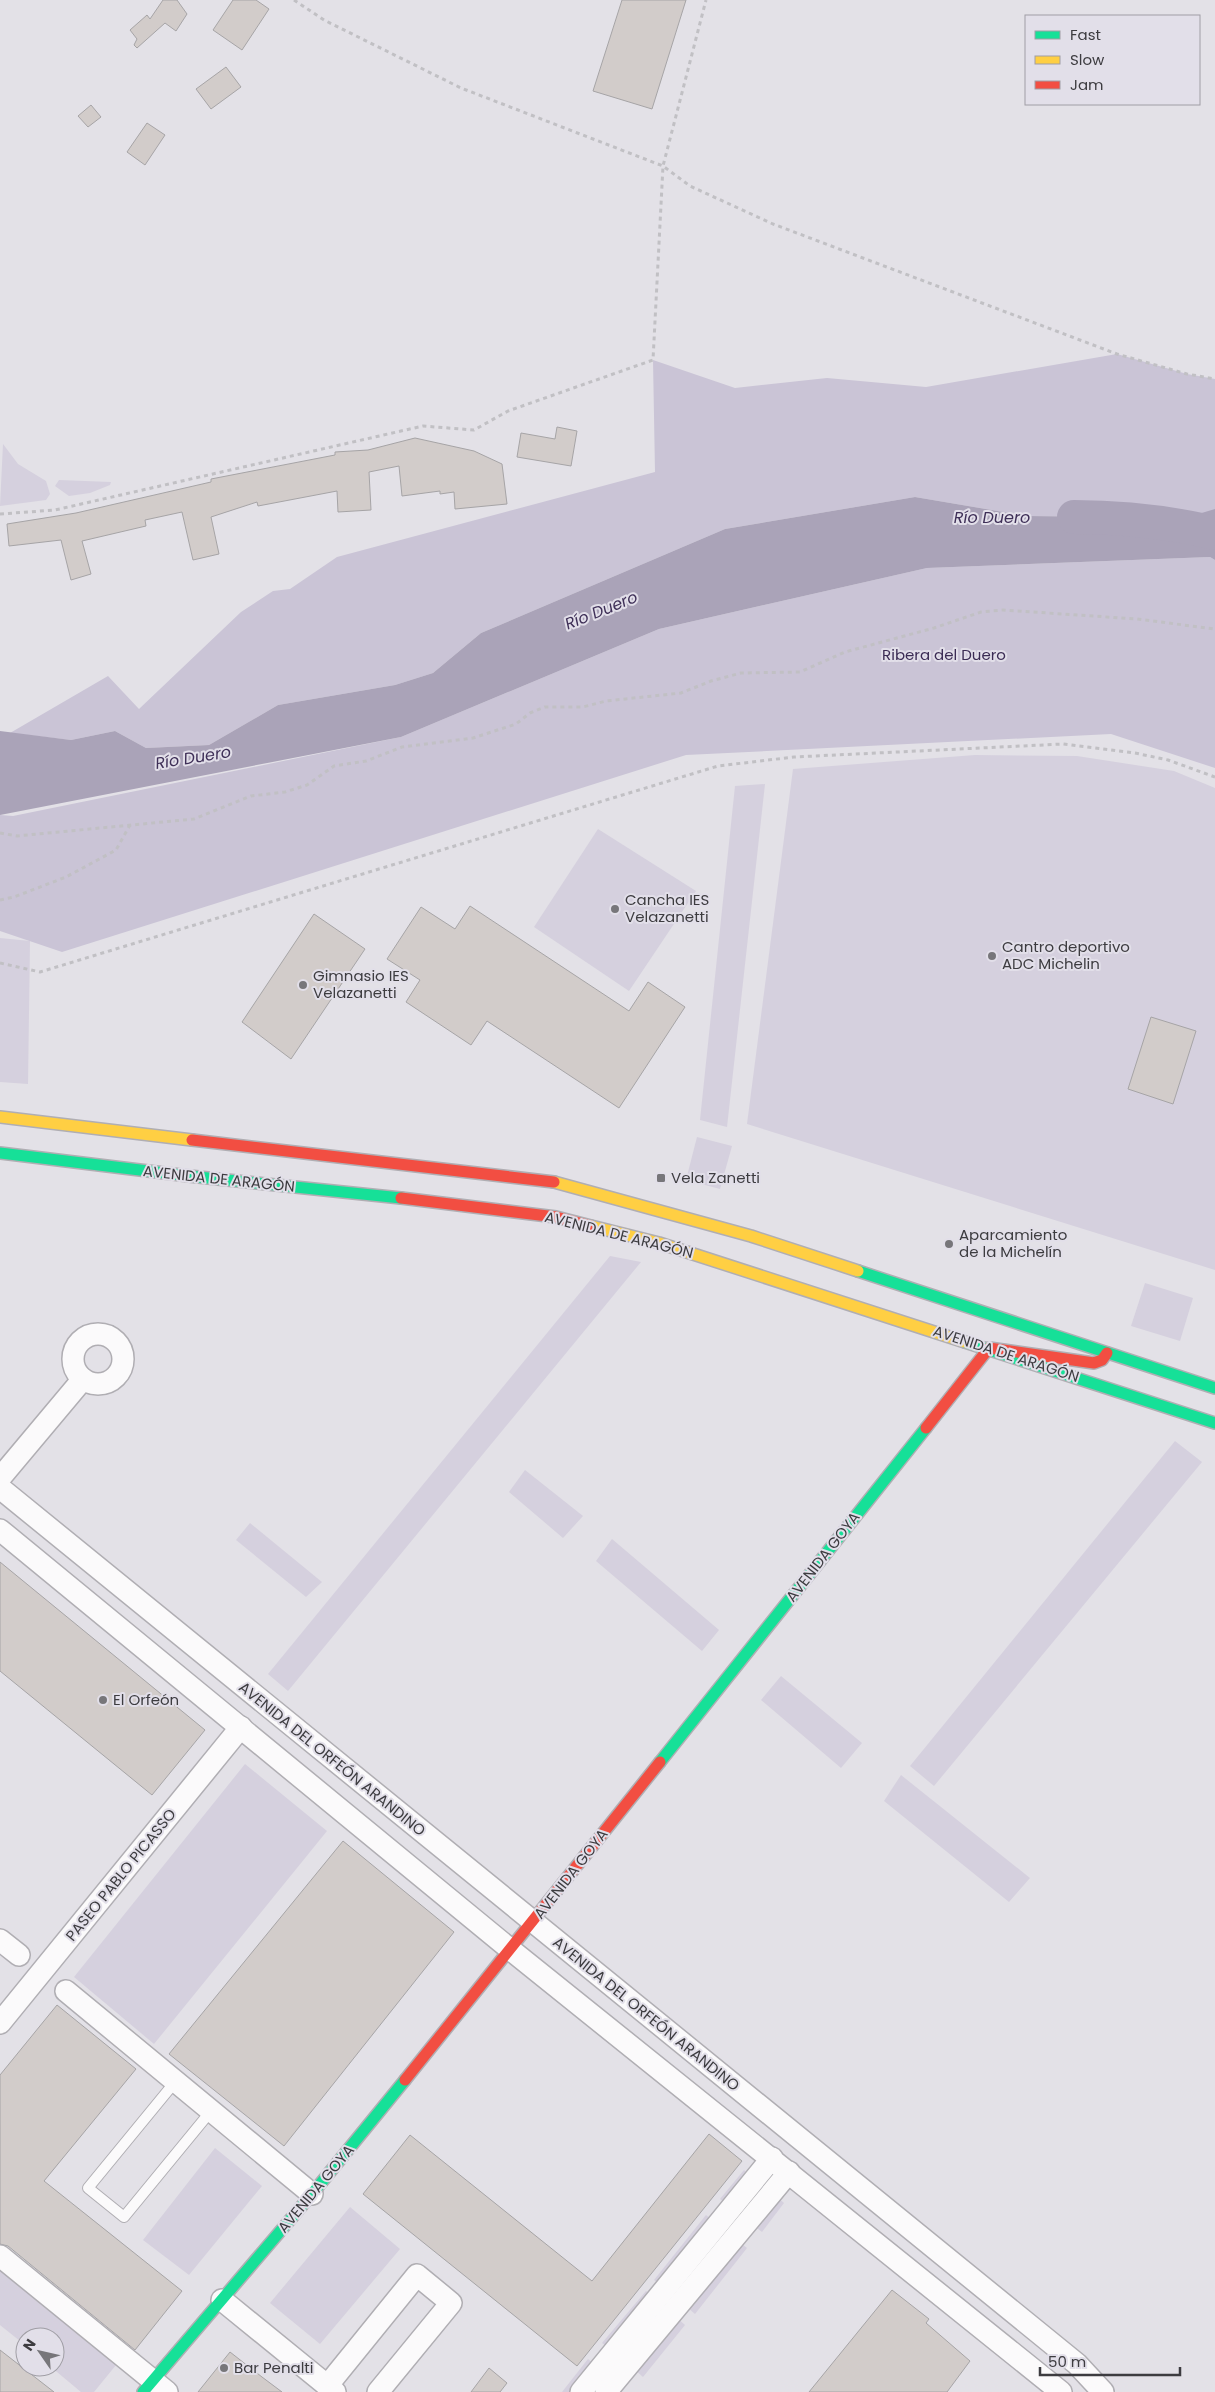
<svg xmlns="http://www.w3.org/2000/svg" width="1215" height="2392" font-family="Poppins,sans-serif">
<rect width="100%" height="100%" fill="#e3e1e7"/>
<g fill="#d5d0de">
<path d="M3,444L18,464L46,481L50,494L46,500L0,506Z"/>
<path d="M59,480L111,482L110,485L90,493L69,496L55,486Z"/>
<path d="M975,755L1077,756L1174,771L1215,788V1270L747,1124L793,769Z"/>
<path d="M765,784L727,1127L700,1120L735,786Z"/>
<path d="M598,829L696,891L629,991L534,927Z"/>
<path d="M0,938L30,941L28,1084L0,1082Z"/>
<path d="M697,1137L732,1146L720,1189L686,1180Z"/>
<path d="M610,1256L641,1262L288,1691L268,1674Z"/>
<path d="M1145,1283L1193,1298L1180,1341L1131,1326Z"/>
<path d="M1175,1441L1202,1462L934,1786L910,1766Z"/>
<path d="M525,1470L583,1516L563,1538L509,1492Z"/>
<path d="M250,1523L322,1582L306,1597L236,1540Z"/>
<path d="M612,1539L719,1630L702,1651L596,1561Z"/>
<path d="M781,1676L862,1743L841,1768L761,1700Z"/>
<path d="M245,1764L327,1831L154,2044L74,1977Z"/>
<path d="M901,1775L1030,1878L1009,1902L884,1801Z"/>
<path d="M215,2148L262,2186L189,2275L143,2240Z"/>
<path d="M744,2170L750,2176L727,2204L720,2199Z"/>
<path d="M776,2196L784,2203L762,2232L753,2225Z"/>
<path d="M350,2207L400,2249L320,2344L270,2303Z"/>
<path d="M706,2215L713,2221L661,2285L654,2280Z"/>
<path d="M739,2242L747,2248L695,2314L687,2307Z"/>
<path d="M0,2268L116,2365L94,2392H81L51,2367H55V2337H25V2345L0,2325Z"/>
<path d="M646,2291L652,2296L609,2348L602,2343Z"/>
<path d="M677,2318L685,2325L643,2377L634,2369Z"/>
<path d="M588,2359L595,2365L573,2392H562Z"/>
</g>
<g fill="#cac4d6">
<path d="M1117,354L1187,374L1215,379V510L1177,524L1120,517L1027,516L915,497L725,529L481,633L433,673L395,685L278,705L209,745L146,748L115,731L71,740L10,733L108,676L139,709L241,612L273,591L290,589L337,557L655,472L653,360L735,388L827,378L926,387Z"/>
<path d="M1210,557L1215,560V768L1111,734L686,755L62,952L0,931V815L13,816L401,737L659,629L927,568Z"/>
</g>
<path fill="#aaa3b8" d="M915,497L1027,516L1120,517L1168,523L1215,509V560L1210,557L927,568L659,629L401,737L0,815V731L71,740L115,731L146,748L209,745L278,705L395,685L433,673L481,633L725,529Z"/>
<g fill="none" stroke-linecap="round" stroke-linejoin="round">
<path stroke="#aaa3b8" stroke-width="34" d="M1074,517C1122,517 1168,522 1215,533"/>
</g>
<g fill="#d2ccca" stroke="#a6a4a6">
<path d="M163,0H177L187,14L176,31L165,23L137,48L134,45L137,39L130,30L147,15L150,19Z"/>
<path d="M233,0H256L269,9L242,50L213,30Z"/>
<path d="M622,0H686L652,109L593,91Z"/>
<path d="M226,67L241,87L211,109L196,89Z"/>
<path d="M91,105L101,117L88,127L78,116Z"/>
<path d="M147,123L165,135L145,165L127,152Z"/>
<path d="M557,427L577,431L571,466L517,457L521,433L555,439Z"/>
<path d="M415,438L474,451L502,464L507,504L455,509L454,492L440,494V491L402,496L399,466L369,472L371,510L338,512L337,491L258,506L257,502L211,517L219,554L193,560L182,512L145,520L146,526L82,541L91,574L71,580L61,540L9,546L7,524L76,513L211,482V479L335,455V452L368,450Z"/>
<path d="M470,906L629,1011L648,982L685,1007L619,1108L487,1021L471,1045L406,1002L420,980L387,959L421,907L455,929Z"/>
<path d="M314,914L365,949L291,1059L242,1022Z"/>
<path d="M1151,1017L1196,1031L1173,1104L1128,1089Z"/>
<path d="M0,1562L205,1730L152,1795L0,1671Z"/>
<path d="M343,1841L454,1932L284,2146L169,2054Z"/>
<path d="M57,2005L136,2069L44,2181L182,2291L135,2350L8,2246L0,2244V2075Z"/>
<path d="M709,2134L742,2161L577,2366L363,2194L410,2135L592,2281Z"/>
<path d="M892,2290L929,2319L926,2323L970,2361L947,2392H809Z"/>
<path d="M0,2350L54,2392H0Z"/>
<path d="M230,2352L262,2377L282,2392H198Z"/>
<path d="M489,2368L507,2383L500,2392H471Z"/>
</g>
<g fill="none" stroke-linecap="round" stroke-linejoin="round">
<g stroke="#b0aeb3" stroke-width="12">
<path id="lane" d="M175,2082L88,2188L124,2217L211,2111"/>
</g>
<g stroke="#b0aeb3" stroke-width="24">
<g id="street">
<circle cx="98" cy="1359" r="25"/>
<path d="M0,1478L83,1379"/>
<path d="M0,1488L1077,2364L1103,2392"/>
<path d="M0,1530L511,1950L1061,2392"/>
<path d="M0,1940L19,1955"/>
<path d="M66,1991L312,2194"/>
<path d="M0,2023L241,1727"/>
<path d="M0,2256L167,2392"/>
<path d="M222,2300L335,2392"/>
<path d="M327,2386L417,2275L451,2303L378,2392"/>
<path d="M581,2392L772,2158"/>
<path d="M606,2392L789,2172"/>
</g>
</g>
<g stroke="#b0aeb3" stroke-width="14">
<g id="fast">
<path d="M0,1153L189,1176L401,1198"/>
<path d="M858,1271L1215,1388"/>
<path d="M965,1342L1215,1423"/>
<path d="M660,1762L926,1428"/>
<path d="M143,2392L312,2194L405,2080"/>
</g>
</g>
<g stroke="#b0aeb3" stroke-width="14">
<g id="slow">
<path d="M0,1117L192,1140"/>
<path d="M554,1182L751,1236L858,1271"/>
<path d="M591,1226L659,1243L965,1342"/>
</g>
</g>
<g stroke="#b0aeb3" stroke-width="14">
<g id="jam">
<path d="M192,1140L554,1182"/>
<path d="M401,1198L556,1217L591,1226"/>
<path d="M926,1428L989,1348L1094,1363L1102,1360L1107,1353"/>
<path d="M405,2080L660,1762"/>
</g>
</g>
<g stroke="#c1c0c4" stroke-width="3" stroke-dasharray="4 4" stroke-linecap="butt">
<path d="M294,0L324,20L461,88L663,166L690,186L773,224L1117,354L1187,374L1215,379"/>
<path d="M0,514L55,510L423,426L474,430L508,411L653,360L663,166L706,0"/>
<path d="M0,833L17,836L194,819L251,796L285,792L307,785L334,766L366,761L402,747L473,738L516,724L530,713L545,707H583L606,701L681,693L711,681L741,673L800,672L845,652L934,628L981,612L1003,610L1137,619L1215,629"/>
<path d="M0,900L14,897L66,877L116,850L130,825"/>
<path d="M0,963L40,972L718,766L794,757L1063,744L1135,753L1168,760L1215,777"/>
</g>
<use href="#lane" stroke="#fbfafb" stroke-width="10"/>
<use href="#street" stroke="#fbfafb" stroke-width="21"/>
<use href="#fast" stroke="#16e098" stroke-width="11"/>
<use href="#slow" stroke="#ffcf43" stroke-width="11"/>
<use href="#jam" stroke="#f24e42" stroke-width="11"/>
</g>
<g fill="#77767a" stroke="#e2dfe9" stroke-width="2">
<circle cx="615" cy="909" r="5"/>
<circle cx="992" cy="956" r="5"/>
<circle cx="303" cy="985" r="5"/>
<rect x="656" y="1173" width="10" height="10" rx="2.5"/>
<circle cx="949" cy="1244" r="5"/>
<circle cx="103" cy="1700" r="5"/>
<circle cx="224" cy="2368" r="5"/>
</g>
<g text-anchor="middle" stroke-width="4" stroke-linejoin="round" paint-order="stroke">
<g font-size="15" fill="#3b2c54" stroke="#e2dfe9">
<text x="944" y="660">Ribera del Duero</text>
</g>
<g font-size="15" fill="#3d3c40" stroke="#e2dfe9" text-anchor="start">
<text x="625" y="905">Cancha IES<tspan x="625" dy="17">Velazanetti</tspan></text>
<text x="1002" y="952">Cantro deportivo<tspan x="1002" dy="17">ADC Michelin</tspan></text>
<text x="313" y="981">Gimnasio IES<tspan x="313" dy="17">Velazanetti</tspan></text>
<text x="671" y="1183">Vela Zanetti</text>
<text x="959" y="1240">Aparcamiento<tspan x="959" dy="17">de la Michelín</tspan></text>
<text x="113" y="1705">El Orfeón</text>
<text x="234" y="2373">Bar Penalti</text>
</g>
<g font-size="15" fill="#3d3c40" stroke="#e2dfe9">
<text transform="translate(219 1179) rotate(6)" y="5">AVENIDA DE ARAGÓN</text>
<text transform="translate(619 1235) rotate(14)" y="5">AVENIDA DE ARAGÓN</text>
<text transform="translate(1006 1354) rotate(18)" y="5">AVENIDA DE ARAGÓN</text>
<text transform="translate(823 1557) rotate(-52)" y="5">AVENIDA GOYA</text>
<text transform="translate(332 1759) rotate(39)" y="5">AVENIDA DEL ORFEÓN ARANDINO</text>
<text transform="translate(571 1874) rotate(-52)" y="5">AVENIDA GOYA</text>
<text transform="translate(121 1875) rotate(-51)" y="5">PASEO PABLO PICASSO</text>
<text transform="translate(646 2014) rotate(39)" y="5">AVENIDA DEL ORFEÓN ARANDINO</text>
<text transform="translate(316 2189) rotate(-50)" y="5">AVENIDA GOYA</text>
</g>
<g font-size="16" font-style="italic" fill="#3e2f57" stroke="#e2dfe9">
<text x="992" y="523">Río Duero</text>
<text transform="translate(601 610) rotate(-22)" y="6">Río Duero</text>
<text transform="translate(193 757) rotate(-9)" y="6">Río Duero</text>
</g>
</g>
<rect x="1025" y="15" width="175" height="90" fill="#e2dfe9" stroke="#a09ea5"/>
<rect x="1035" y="31" width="25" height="8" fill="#16e098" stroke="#a09ea5"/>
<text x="1070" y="40" font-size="15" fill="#3d3c40">Fast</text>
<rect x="1035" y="56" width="25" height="8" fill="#ffcf43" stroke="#a09ea5"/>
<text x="1070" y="65" font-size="15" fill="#3d3c40">Slow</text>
<rect x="1035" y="81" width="25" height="8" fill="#f24e42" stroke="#a09ea5"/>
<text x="1070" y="90" font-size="15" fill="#3d3c40">Jam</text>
<g transform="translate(40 2352) rotate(304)"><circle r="24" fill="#e2dfe9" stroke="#a09ea5"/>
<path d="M0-4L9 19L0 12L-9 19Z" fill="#77767a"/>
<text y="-8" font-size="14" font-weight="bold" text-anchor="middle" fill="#3d3c40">N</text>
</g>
<path d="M1040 2367v8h140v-8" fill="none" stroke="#3d3c40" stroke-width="2.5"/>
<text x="1048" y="2367" font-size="15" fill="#3d3c40" stroke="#e2dfe9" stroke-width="4" paint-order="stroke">50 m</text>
</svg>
